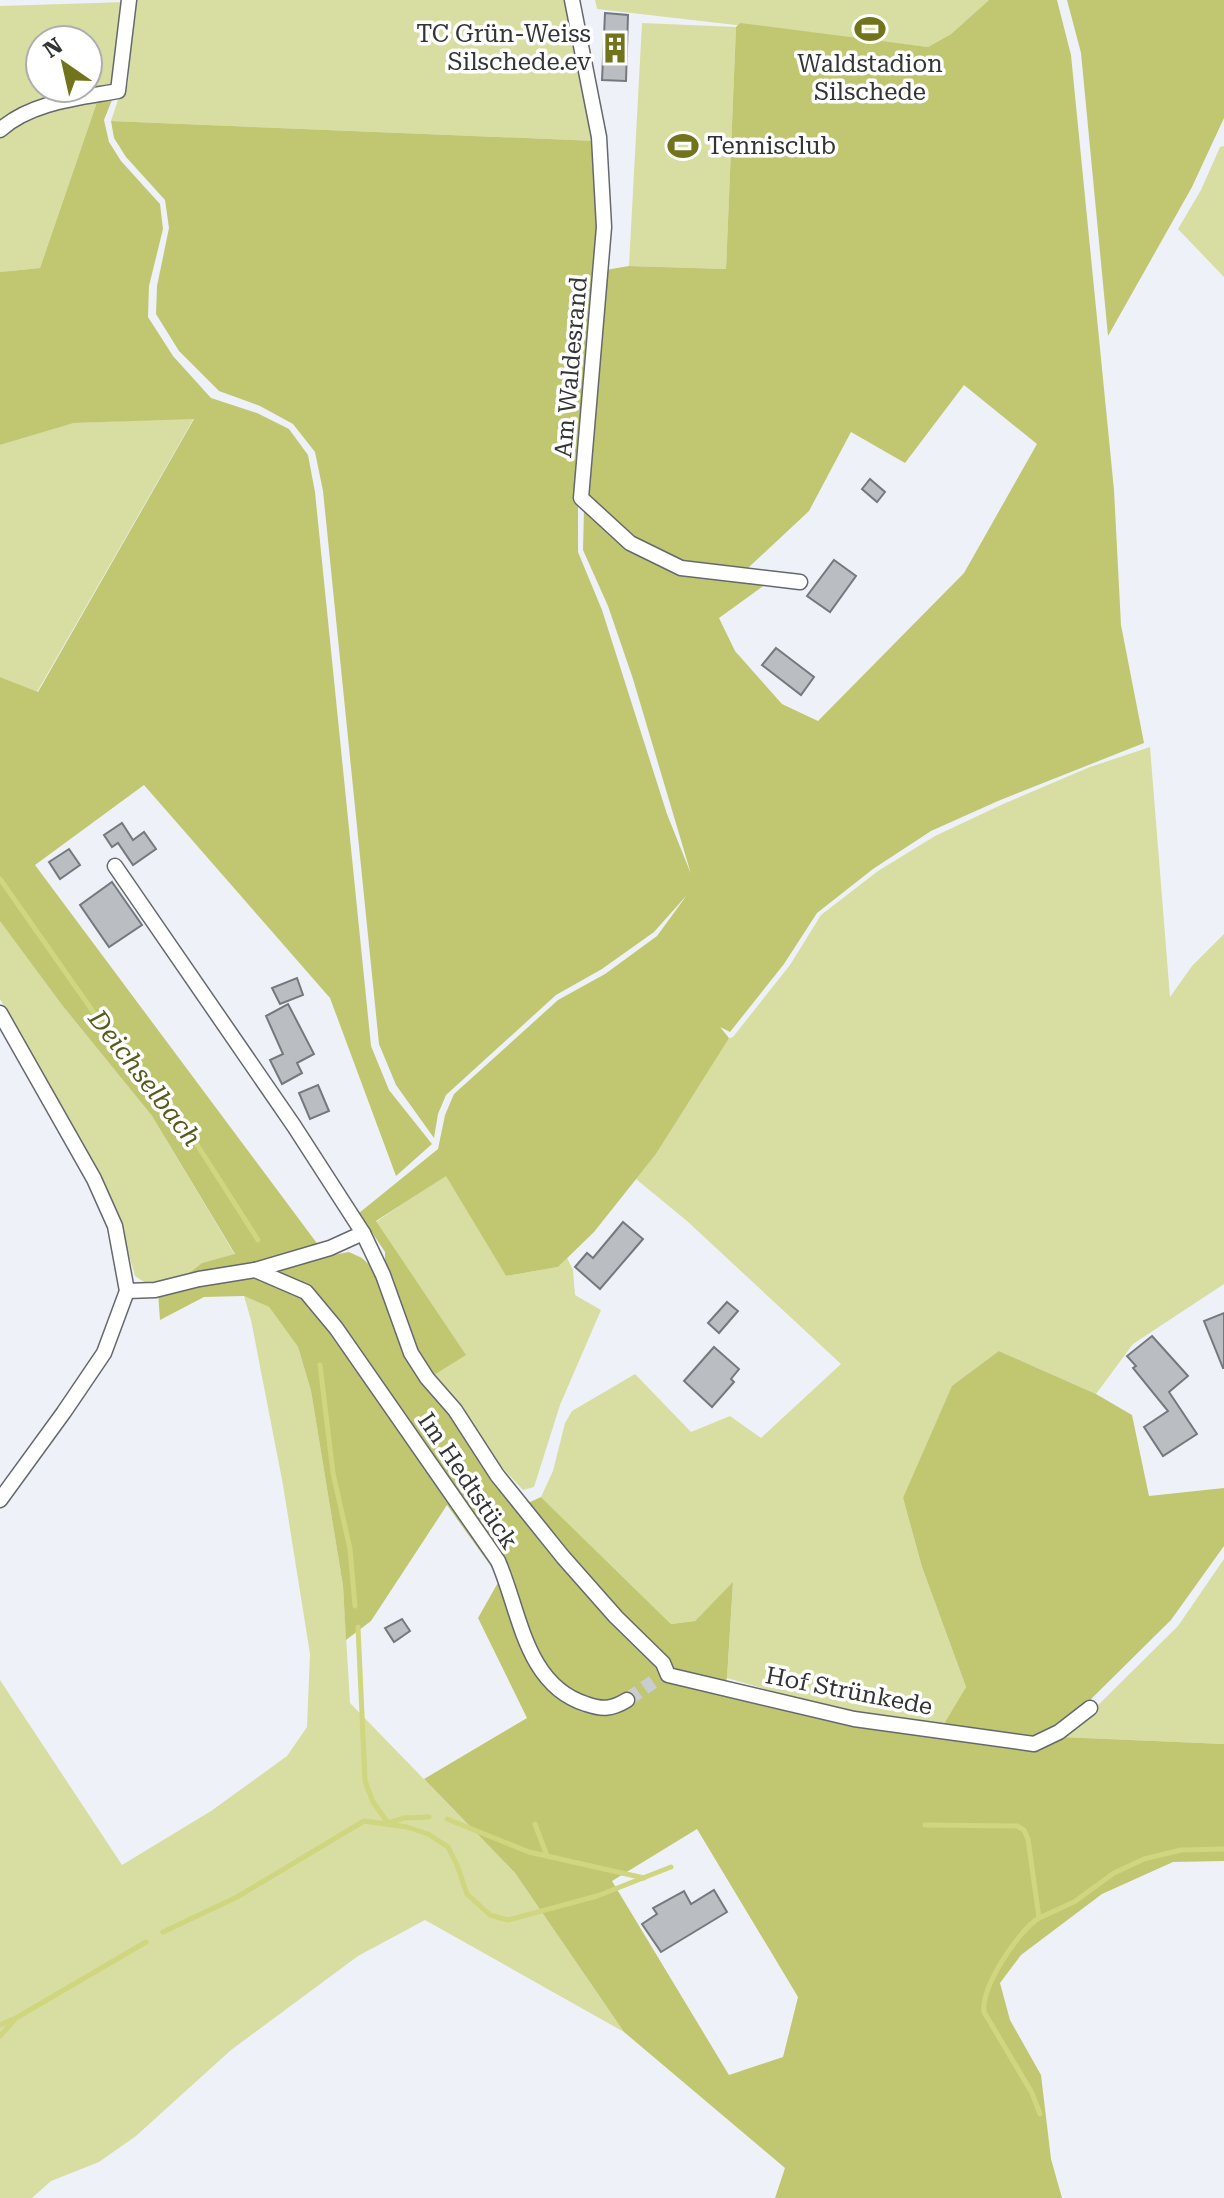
<svg xmlns="http://www.w3.org/2000/svg" width="1224" height="2198" font-family="'Roboto Serif',serif">
<rect width="100%" height="100%" fill="#eef2f8"/>
<g fill="#d8dda1" fill-rule="evenodd">
<path d="M134,0H565L597,141L111,121L118,100L128,84Z"/>
<path d="M595,0H989L951,34L928,47L597,9Z"/>
<path d="M126,2L116,86L0,123V6ZM40,40H88V88H40Z"/>
<path d="M642,23L736,27L726,269L629,266Z"/>
<path d="M97,102L40,268L0,272V135L27,116L68,106Z"/>
<path d="M1224,146V277L1178,229L1201,190L1220,147Z"/>
<path d="M194,418L37,692L0,677V445L74,423Z"/>
<path d="M1150,747L1170,997L1192,966L1224,934V1284L1133,1344L1096,1394L999,1351L903,1498L922,1567L966,1687L942,1727L851,1714L727,1678L733,1583L695,1621L671,1624L541,1497L553,1471L565,1423L572,1411L635,1374L691,1432L730,1416L761,1438L841,1364L687,1221L636,1179L656,1154L727,1039L733,1037L790,965L821,915L878,871L935,836L1001,805L1090,767Z"/>
<path d="M0,920L62,1005L152,1116L235,1255L202,1263L181,1279L147,1284L135,1276L118,1217L91,1162L0,999Z"/>
<path d="M446,1175L506,1276L558,1267L567,1258L573,1270L575,1295L601,1310L560,1405L534,1487L523,1490L490,1455L431,1377L465,1355L376,1222Z"/>
<path d="M244,1296L269,1307L298,1347L311,1391L343,1586L350,1703L515,1873L624,2032L425,1920L358,1956L231,2050L136,2136L99,2162L51,2181L32,2198H0V1680L122,1865L211,1811L287,1756L307,1727L310,1654L283,1485L251,1320Z"/>
<path d="M1224,1559V1744L1061,1737L1086,1717L1178,1626Z"/>
</g>
<g fill="#c1c771" fill-rule="evenodd">
<path d="M989,0H1057L1071,55L1114,490L1121,625L1144,743L998,801L931,831L873,869L817,913L784,964L730,1032L720,1027L729,1038L656,1154L594,1232L558,1267L506,1276L446,1176L376,1221L466,1355L431,1377L417,1353L401,1313L385,1269V1252L359,1213L438,1149L445,1115L454,1094L558,1000L605,974L657,936L687,895L654,932L602,969L556,995L446,1095L438,1114L434,1138L396,1085L379,1044L323,491L315,452L293,424L260,406L219,391L179,351L156,314L157,286L169,228L165,200L126,157L114,138L111,121L597,141L600,227L578,497V552L602,610L667,814L691,874L633,679L608,606L583,550L584,508L626,548L669,569L769,582L719,618L735,651L782,704L818,721L964,573L1037,444L964,385L905,463L851,432L809,511L748,568L684,563L632,539L586,497L605,270L629,266L726,269L736,27L740,23L928,47L951,34Z"/>
<path d="M1067,0H1224V118L1192,187L1108,336L1081,53Z"/>
<path d="M112,100L104,120L109,142L121,161L160,204L163,229L149,286L148,317L173,356L211,398L257,413L289,429L308,455L315,492L371,1046L389,1090L432,1144L396,1176L330,998L144,785L35,865L319,1246L247,1265L181,1279L202,1263L235,1254L152,1116L62,1005L0,921V677L38,692L194,419L74,423L0,445V272L40,268L97,102Z"/>
<path d="M349,1252L362,1258L378,1273L408,1358L458,1422L514,1505L530,1502L541,1497L671,1624L695,1621L733,1582L727,1678L723,1690L1032,1750L1061,1737L1224,1744V1861L1173,1862L1102,1894L1021,1955L1000,1983L1010,2020L1041,2075L1051,2159L1062,2198H775L785,2168L624,2032L515,1873L424,1779L527,1718L478,1618L500,1579L447,1505L371,1621L346,1640L343,1586L311,1391L298,1347L269,1307L244,1296L204,1297L160,1320L158,1293L225,1275ZM697,1829L798,1997L783,2057L729,2075L612,1881Z"/>
<path d="M999,1351L1096,1394L1132,1415L1149,1496L1224,1488V1546L1171,1620L1085,1705L1056,1728L1032,1740L942,1727L966,1687L922,1567L903,1498L952,1386Z"/>
</g>
<g fill="none" stroke-linecap="round" stroke-linejoin="round">
<g stroke="#d0d57f" stroke-width="5">
<path d="M0,879L153,1097L165,1099L171,1104L258,1240"/>
<path d="M320,1365L333,1473L350,1549L355,1606"/>
<path d="M358,1627L365,1781L373,1802L388,1823L404,1818L429,1817"/>
<path d="M447,1819L529,1852L644,1878"/>
<path d="M535,1824L547,1856"/>
<path d="M925,1825L1017,1826L1024,1830L1028,1839L1039,1918L1074,1902L1114,1873L1144,1859L1181,1850L1224,1849"/>
<path d="M1039,1918C1018,1931 981,1987 984,2012L1032,2093L1040,2114"/>
<path d="M163,1932L237,1897L364,1821L407,1827L428,1834L448,1847L457,1865L467,1894L490,1915L508,1920L597,1896L671,1867"/>
<path d="M0,2025L14,2019"/>
<path d="M0,2036L16,2018L146,1942"/>
</g>
</g>
<g fill="#babdc2" stroke="#75797e" stroke-width="2">
<path d="M605,13L628,15L626,81L602,80Z"/>
<path d="M870,479L885,492L877,502L862,489Z"/>
<path d="M834,560L856,576L830,612L807,596Z"/>
<path d="M776,648L814,677L801,695L762,665Z"/>
<path d="M122,823L133,840L144,832L156,849L133,865L118,843L112,847L104,835Z"/>
<path d="M69,849L80,865L60,879L49,862Z"/>
<path d="M112,882L142,925L109,947L80,905Z"/>
<path d="M297,978L303,995L280,1004L272,988Z"/>
<path d="M288,1004L314,1054L297,1063L302,1073L282,1084L270,1060L283,1054L266,1016Z"/>
<path d="M318,1085L329,1111L310,1119L299,1093Z"/>
<path d="M623,1222L643,1239L600,1289L575,1267L587,1253L593,1258Z"/>
<path d="M727,1302L738,1311L719,1333L708,1323Z"/>
<path d="M1224,1313V1368H1223L1204,1321Z"/>
<path d="M1152,1336L1188,1376L1169,1392L1197,1434L1163,1456L1144,1427L1168,1411L1133,1368L1136,1366L1127,1356Z"/>
<path d="M714,1347L739,1369L731,1379L734,1382L712,1407L684,1381Z"/>
<path d="M402,1619L410,1631L394,1642L385,1628Z"/>
<path d="M714,1890L727,1912L661,1952L642,1924L657,1914L653,1908L684,1891L691,1904Z"/>
</g>
<g fill="none" stroke-linecap="round" stroke-linejoin="round">
<path stroke="#c9ccd1" stroke-width="14" stroke-dasharray="14 7" stroke-linecap="butt" d="M627,1700L653,1682"/>
<g stroke="#65696d" stroke-width="17">
<g id="minor">
<path d="M572,0L599,137L604,227L581,498L630,543L681,568L800,582"/>
<path d="M0,130C31,102 79,98 118,91L129,0"/>
<path d="M115,866L294,1126L363,1233L330,1248L255,1270L199,1279L155,1290L127,1291"/>
<path d="M0,1013L94,1179L115,1226L127,1291L104,1353L64,1412L0,1500"/>
<path d="M363,1233L383,1275L411,1353L427,1378L455,1410L497,1475L563,1557L616,1617L663,1663L668,1675L854,1719L1034,1744L1059,1732L1090,1708"/>
<path d="M255,1270L306,1292L336,1328L498,1561C520,1611 525,1685 586,1704C603,1710 612,1709 627,1700"/>
</g>
</g>
<use href="#minor" stroke="#fff" stroke-width="14"/>
</g>
<defs>
<g id="stadium-bare" transform="scale(2.4)"><path d="M0-5a6.5 5 0 1 0 0 10a6.5 5 0 1 0 0-10ZM-3.5-1.8h7v3.6h-7Z" fill="#71741b" stroke="#fff" stroke-width="2.5" paint-order="stroke"/></g>
<g id="building-bare" transform="scale(2.4)"><path d="M-4-6H4V6H1V3H-1V6H-4ZM-2.5-4.3h1.7v1.8h-1.7ZM.8-4.3h1.7v1.8H.8ZM-2.5-1h1.7V.8h-1.7ZM.8-1h1.7V.8H.8Z" fill="#71741b" stroke="#fff" stroke-width="2.5" paint-order="stroke"/></g>
</defs>
<g fill-rule="evenodd">
<use href="#stadium-bare" x="870" y="29"/>
<use href="#building-bare" x="615" y="48"/>
<use href="#stadium-bare" x="683" y="146"/>
</g>
<g text-anchor="middle" stroke-width="7" stroke-linejoin="round" paint-order="stroke">
<g font-size="24" fill="#333436" stroke="#fff" text-anchor="end">
<text x="591" y="42">TC Grün-Weiss<tspan x="591" dy="28">Silschede.ev</tspan></text>
<text x="870" y="72" text-anchor="middle">Waldstadion<tspan x="870" dy="28">Silschede</tspan></text>
<text x="707" y="154" text-anchor="start">Tennisclub</text>
</g>
<g font-size="24" fill="#333436" stroke="#fff">
<text transform="translate(571 367) rotate(-85)" y="8">Am Waldesrand</text>
<text transform="translate(468 1481) rotate(56)" y="8">Im Hedtstück</text>
<text transform="translate(849 1691) rotate(11)" y="8">Hof Strünkede</text>
</g>
<g font-size="26" font-style="italic" fill="#585b1d" stroke="#fff">
<text transform="translate(145 1078) rotate(52)" y="9">Deichselbach</text>
</g>
</g>
<g transform="translate(64 64) rotate(326)"><circle r="38" fill="#ffffff" stroke="#adaeaf" stroke-width="2"/>
<path d="M0-6L14 30L0 20L-14 30Z" fill="#71741b"/>
<text y="-12" font-size="22" font-weight="bold" text-anchor="middle" fill="#333436">N</text>
</g>
</svg>
